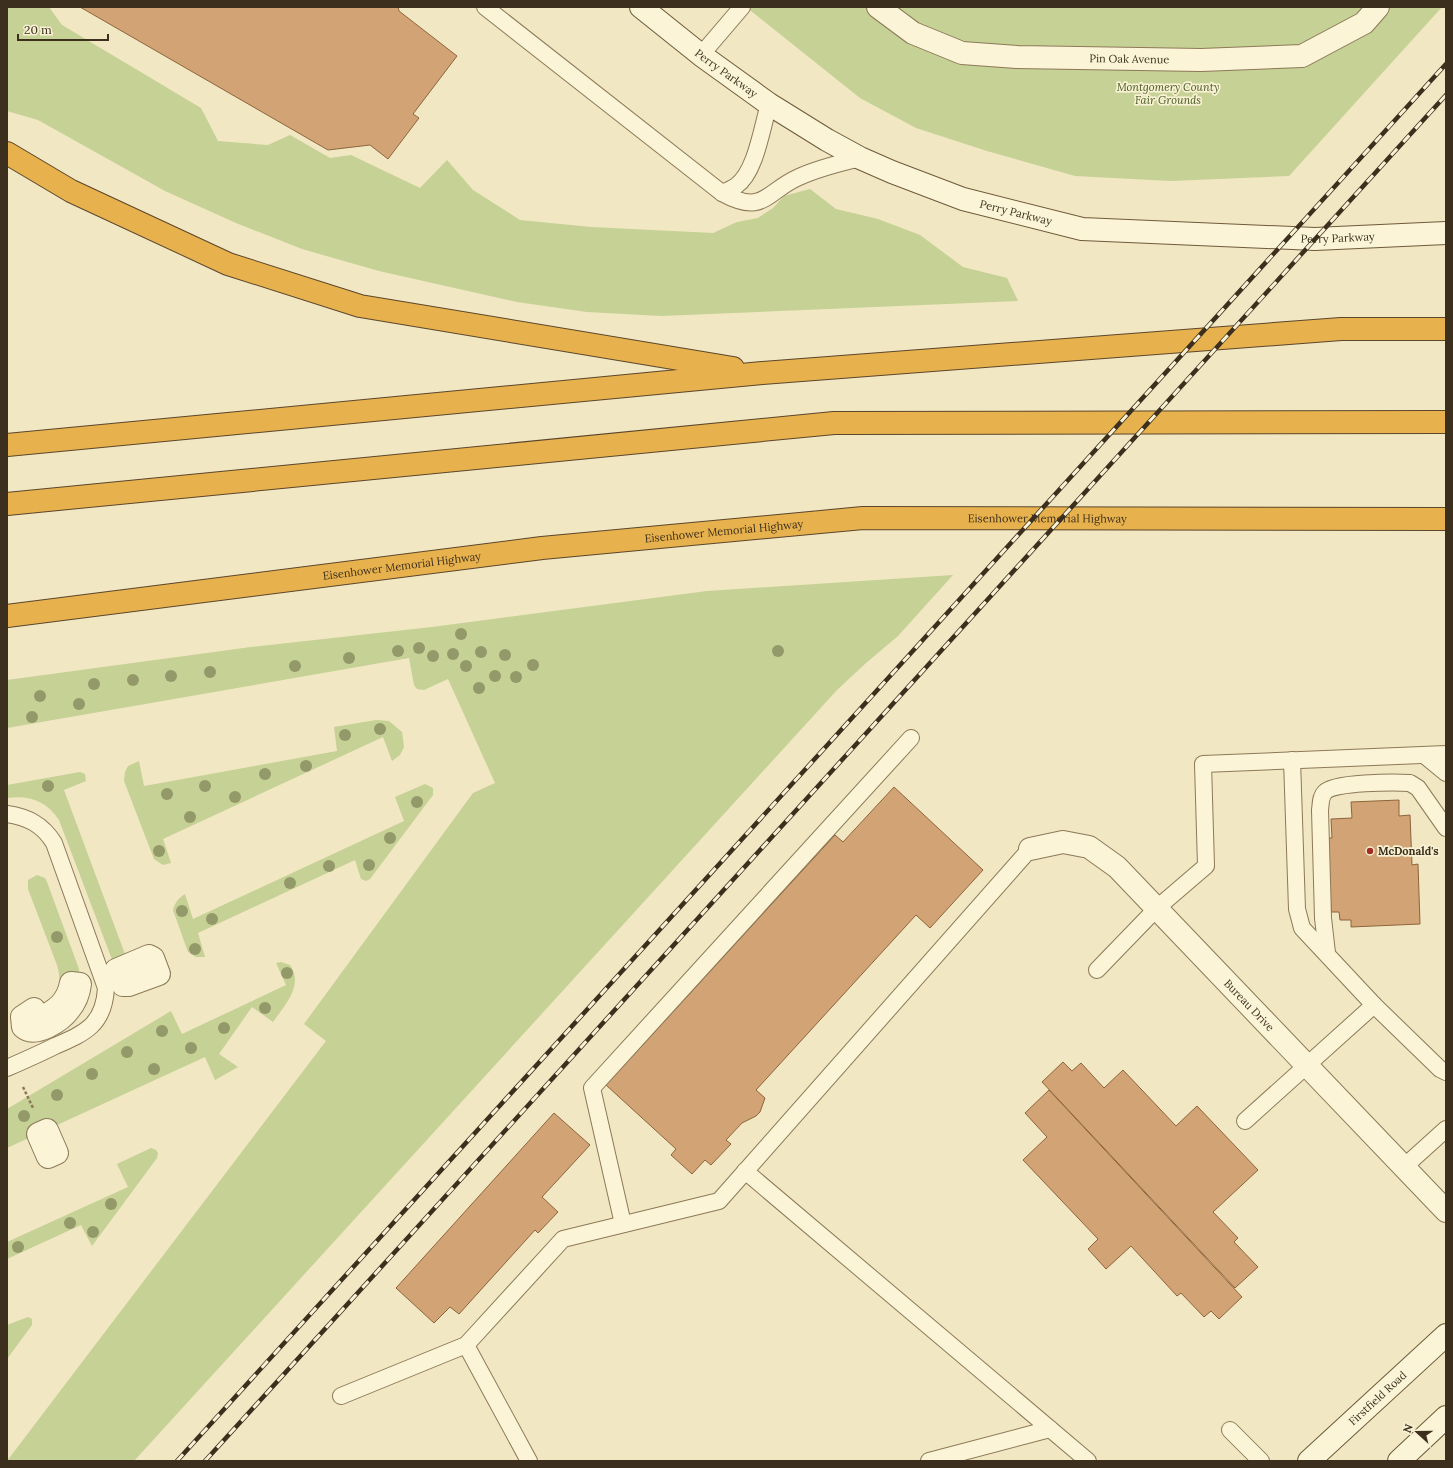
<svg xmlns="http://www.w3.org/2000/svg" width="1453" height="1468" font-family="Lora,serif">
<rect width="100%" height="100%" fill="#f1e7c2"/>
<g fill="#c5d195">
<path d="M7,7H49L62,25L201,108L218,141L268,145L290,135L330,158L351,155L420,188L447,160L473,190L520,220L591,227L713,233L737,222L758,218L773,208L784,196L810,189L836,209L878,219L920,235L963,267L1007,278L1018,301L661,316L587,312L517,302L379,271L302,249L236,223L165,191L38,120L7,111Z"/>
<path d="M746,7H1442L1289,176L1171,181L1075,176L987,151L916,128L860,98Z"/>
<path d="M953,575L898,636L866,663L837,690L134,1461H7L326,1041L304,1024L473,793L495,783L448,679L424,690L417,689L414,685L409,658L7,728V680L251,647L432,627L707,591Z"/>
<path d="M376,720L389,721L402,732L404,747L400,755L392,761L383,737L163,839L171,863L163,865L154,859L124,781L125,772L128,766L139,761L144,786L337,751L334,727Z"/>
<path d="M80,772L85,774L86,781L64,790L129,965L116,970L59,820C47,801 29,795 7,798V785Z"/>
<path d="M425,784L433,788V795L370,879L366,881L361,879L355,860L198,933L205,957H196L188,952L173,910C175,902 179,898 185,894L193,919L404,821L395,797Z"/>
<path d="M37,875L45,878L47,882L79,969L80,984L71,983C67,1003 56,1010 39,1019L34,1009C56,998 64,990 57,965L28,889V880Z"/>
<path d="M281,962L290,965C304,985 285,1005 273,1022L252,1007L219,1054L238,1067L215,1080L205,1057L7,1148V1109L171,1011L182,1034L286,985L276,963Z"/>
<path d="M151,1148L156,1150L158,1153L157,1158L92,1246L81,1225L7,1259V1242L128,1187L117,1164Z"/>
<path d="M28,1317L32,1319V1325L7,1359V1325Z"/>
</g>
<g fill="#d2a475" stroke="#8e643c">
<path d="M80,7H398L399,11L457,56L413,114L419,118L388,159L370,145L328,150Z"/>
<path d="M894,787L983,870L930,928L916,915L756,1090L765,1098L760,1112L756,1116L742,1123L726,1140L731,1144L711,1165L705,1160L692,1174L671,1155L676,1149L606,1085L835,835L843,842Z"/>
<path d="M1399,800V816L1410,815L1412,865L1418,864L1420,924L1351,927V920H1340L1339,912H1331L1328,838H1332L1331,819L1352,818L1351,802Z"/>
<path d="M1063,1062L1072,1071L1081,1063L1104,1088L1123,1070L1176,1126L1197,1106L1258,1170L1213,1212L1238,1238L1234,1242L1258,1267L1235,1288L1042,1082Z"/>
<path d="M1049,1090L1242,1297L1219,1319L1211,1311L1204,1317L1181,1293L1177,1296L1131,1246L1106,1269L1088,1249L1098,1239L1023,1160L1047,1137L1025,1113Z"/>
<path d="M554,1113L590,1145L542,1197L558,1212L538,1233L535,1230L459,1314L450,1307L434,1323L396,1288Z"/>
</g>
<g fill="none" stroke-linecap="round" stroke-linejoin="round">
<g stroke="#8d7958" stroke-width="18">
<g id="lane">
<path d="M485,7L722,193C764,216 765,192 799,177C818,168 840,163 860,158"/>
<path d="M701,55L742,7"/>
<path d="M722,193C727,191 732,189 736,186C756,172 762,127 769,104"/>
<path d="M1424,755L1446,773"/>
<path d="M1292,760L1297,909L1302,928L1374,1005"/>
<path d="M7,814C28,817 43,825 54,843L106,988C104,1025 85,1033 55,1046C39,1054 23,1061 7,1068"/>
<path d="M1327,953L1323,918L1320,810C1321,804 1320,797 1325,792C1333,782 1395,782 1410,783L1418,788L1446,828"/>
<path d="M1097,970L1157,908L1206,866L1203,764L1446,754"/>
<path d="M1245,1121L1374,1005L1440,1069L1446,1072"/>
<path d="M1405,1166L1446,1129"/>
<path d="M745,1171L1088,1461"/>
<path d="M623,1224L592,1088L911,738"/>
<path d="M466,1345L529,1461"/>
<path d="M341,1396L466,1345L563,1239L719,1201L1030,849"/>
<path d="M1230,1430L1261,1461"/>
<path d="M929,1461L1050,1429"/>
</g>
</g>
<g stroke="#8d7958" stroke-width="24">
<g id="street">
<path id="s1" d="M878,7L913,33L962,53L1017,57L1201,60L1302,56L1364,23L1378,7"/>
<path id="s2" d="M1030,849L1063,842L1089,847L1117,867L1446,1211"/>
<path d="M149,956L153,958L159,974L129,985H123L116,970Z"/>
<path d="M71,983L80,984C79,993 75,1003 69,1010C61,1021 35,1038 23,1027L22,1017L34,1009L39,1019C56,1010 67,1003 71,983Z"/>
<path d="M47,1130L57,1153L48,1157L38,1134Z"/>
</g>
</g>
<g stroke="#6f5a3b" stroke-width="24">
<g id="secondary">
<path id="s3" d="M641,7L701,55L769,104L827,140L860,158L892,172L963,199L1082,229L1315,239L1446,233"/>
<path id="s4" d="M1309,1461L1446,1335"/>
<path d="M1399,1461L1446,1417"/>
</g>
</g>
<g stroke="#5b462c" stroke-width="24">
<g id="highway">
<path d="M7,153L71,191L228,264L360,306L733,368"/>
<path d="M7,445L762,373L1341,329H1446"/>
<path d="M7,504L834,423L1446,422"/>
<path id="s5" d="M7,616L542,548L863,518L1446,519"/>
</g>
</g>
<path stroke="#8d7958" stroke-width="2.5" stroke-dasharray="3 2" stroke-linecap="butt" d="M23,1087L33,1108"/>
<use href="#lane" stroke="#fbf4d7" stroke-width="16"/>
<use href="#street" stroke="#fbf4d7" stroke-width="22"/>
<use href="#secondary" stroke="#fbf4d7" stroke-width="22"/>
<use href="#highway" stroke="#e7b14d" stroke-width="22"/>
<g stroke="#3c2f1d" stroke-width="4.5">
<g id="rail">
<path d="M177,1461L1446,64"/>
<path d="M205,1461L1446,95"/>
</g>
</g>
<use href="#rail" stroke="#f8f1d3" stroke-width="3" stroke-dasharray="9" stroke-linecap="butt"/>
</g>
<g fill="#94996a">
<circle cx="461" cy="634" r="6"/>
<circle cx="419" cy="648" r="6"/>
<circle cx="398" cy="651" r="6"/>
<circle cx="778" cy="651" r="6"/>
<circle cx="481" cy="652" r="6"/>
<circle cx="453" cy="654" r="6"/>
<circle cx="505" cy="655" r="6"/>
<circle cx="433" cy="656" r="6"/>
<circle cx="349" cy="658" r="6"/>
<circle cx="533" cy="665" r="6"/>
<circle cx="295" cy="666" r="6"/>
<circle cx="466" cy="666" r="6"/>
<circle cx="210" cy="672" r="6"/>
<circle cx="171" cy="676" r="6"/>
<circle cx="495" cy="676" r="6"/>
<circle cx="516" cy="677" r="6"/>
<circle cx="133" cy="680" r="6"/>
<circle cx="94" cy="684" r="6"/>
<circle cx="479" cy="688" r="6"/>
<circle cx="40" cy="696" r="6"/>
<circle cx="79" cy="704" r="6"/>
<circle cx="32" cy="717" r="6"/>
<circle cx="380" cy="729" r="6"/>
<circle cx="345" cy="735" r="6"/>
<circle cx="306" cy="766" r="6"/>
<circle cx="265" cy="774" r="6"/>
<circle cx="48" cy="786" r="6"/>
<circle cx="205" cy="786" r="6"/>
<circle cx="167" cy="794" r="6"/>
<circle cx="235" cy="797" r="6"/>
<circle cx="417" cy="802" r="6"/>
<circle cx="190" cy="817" r="6"/>
<circle cx="390" cy="838" r="6"/>
<circle cx="159" cy="851" r="6"/>
<circle cx="369" cy="865" r="6"/>
<circle cx="329" cy="866" r="6"/>
<circle cx="290" cy="883" r="6"/>
<circle cx="182" cy="911" r="6"/>
<circle cx="212" cy="919" r="6"/>
<circle cx="57" cy="937" r="6"/>
<circle cx="195" cy="949" r="6"/>
<circle cx="287" cy="973" r="6"/>
<circle cx="265" cy="1008" r="6"/>
<circle cx="224" cy="1028" r="6"/>
<circle cx="162" cy="1031" r="6"/>
<circle cx="191" cy="1048" r="6"/>
<circle cx="127" cy="1052" r="6"/>
<circle cx="154" cy="1069" r="6"/>
<circle cx="92" cy="1074" r="6"/>
<circle cx="57" cy="1095" r="6"/>
<circle cx="24" cy="1116" r="6"/>
<circle cx="111" cy="1204" r="6"/>
<circle cx="70" cy="1223" r="6"/>
<circle cx="93" cy="1232" r="6"/>
<circle cx="18" cy="1247" r="6"/>
</g>
<circle fill="#a12d23" stroke="#f8f1d3" stroke-width="1.5" cx="1370" cy="851" r="4"/>
<g text-anchor="middle" stroke-width="3.5" stroke-linejoin="round" paint-order="stroke">
<g font-size="11" fill="#3c2f1d" stroke="#f8f1d3">
<text dy="4" stroke="none"><textPath href="#s1" startOffset="264">Pin Oak Avenue</textPath></text>
<text dy="4" stroke="none"><textPath href="#s3" startOffset="108">Perry Parkway</textPath></text>
<text dy="4" stroke="none"><textPath href="#s3" startOffset="432">Perry Parkway</textPath></text>
<text dy="4" stroke="none"><textPath href="#s3" startOffset="756">Perry Parkway</textPath></text>
<text dy="4" stroke="none"><textPath href="#s5" startOffset="1046">Eisenhower Memorial Highway</textPath></text>
<text dy="4" stroke="none"><textPath href="#s5" startOffset="722">Eisenhower Memorial Highway</textPath></text>
<text dy="4" stroke="none"><textPath href="#s5" startOffset="398">Eisenhower Memorial Highway</textPath></text>
<text dy="4" stroke="none"><textPath href="#s2" startOffset="286">Bureau Drive</textPath></text>
<text dy="4" stroke="none"><textPath href="#s4" startOffset="93">Firstfield Road</textPath></text>
</g>
<g font-size="11" font-style="italic" fill="#475a22" stroke="#f8f1d3">
<text x="1168" y="91">Montgomery County<tspan x="1168" dy="13">Fair Grounds</tspan></text>
</g>
<g font-size="11" font-weight="bold" fill="#3c2f1d" stroke="#f8f1d3" text-anchor="start">
<text x="1378" y="855">McDonald's</text>
</g>
</g>
<rect width="1453" height="1468" fill="none" stroke="#3c2f1d" stroke-width="16"/>
<g transform="translate(1417 1432) rotate(291)" stroke="#f8f1d3" stroke-width="3" paint-order="stroke">
<path d="M0-3L7 15L0 10L-7 15Z" fill="#3c2f1d"/>
<text y="-6" font-size="11" font-weight="bold" text-anchor="middle" fill="#3c2f1d">N</text>
</g>
<path d="M18 34v6h90v-6" fill="none" stroke="#3c2f1d" stroke-width="2"/>
<text x="24" y="34" font-size="12" fill="#3c2f1d" stroke="#f8f1d3" stroke-width="3" paint-order="stroke">20 m</text>
</svg>
